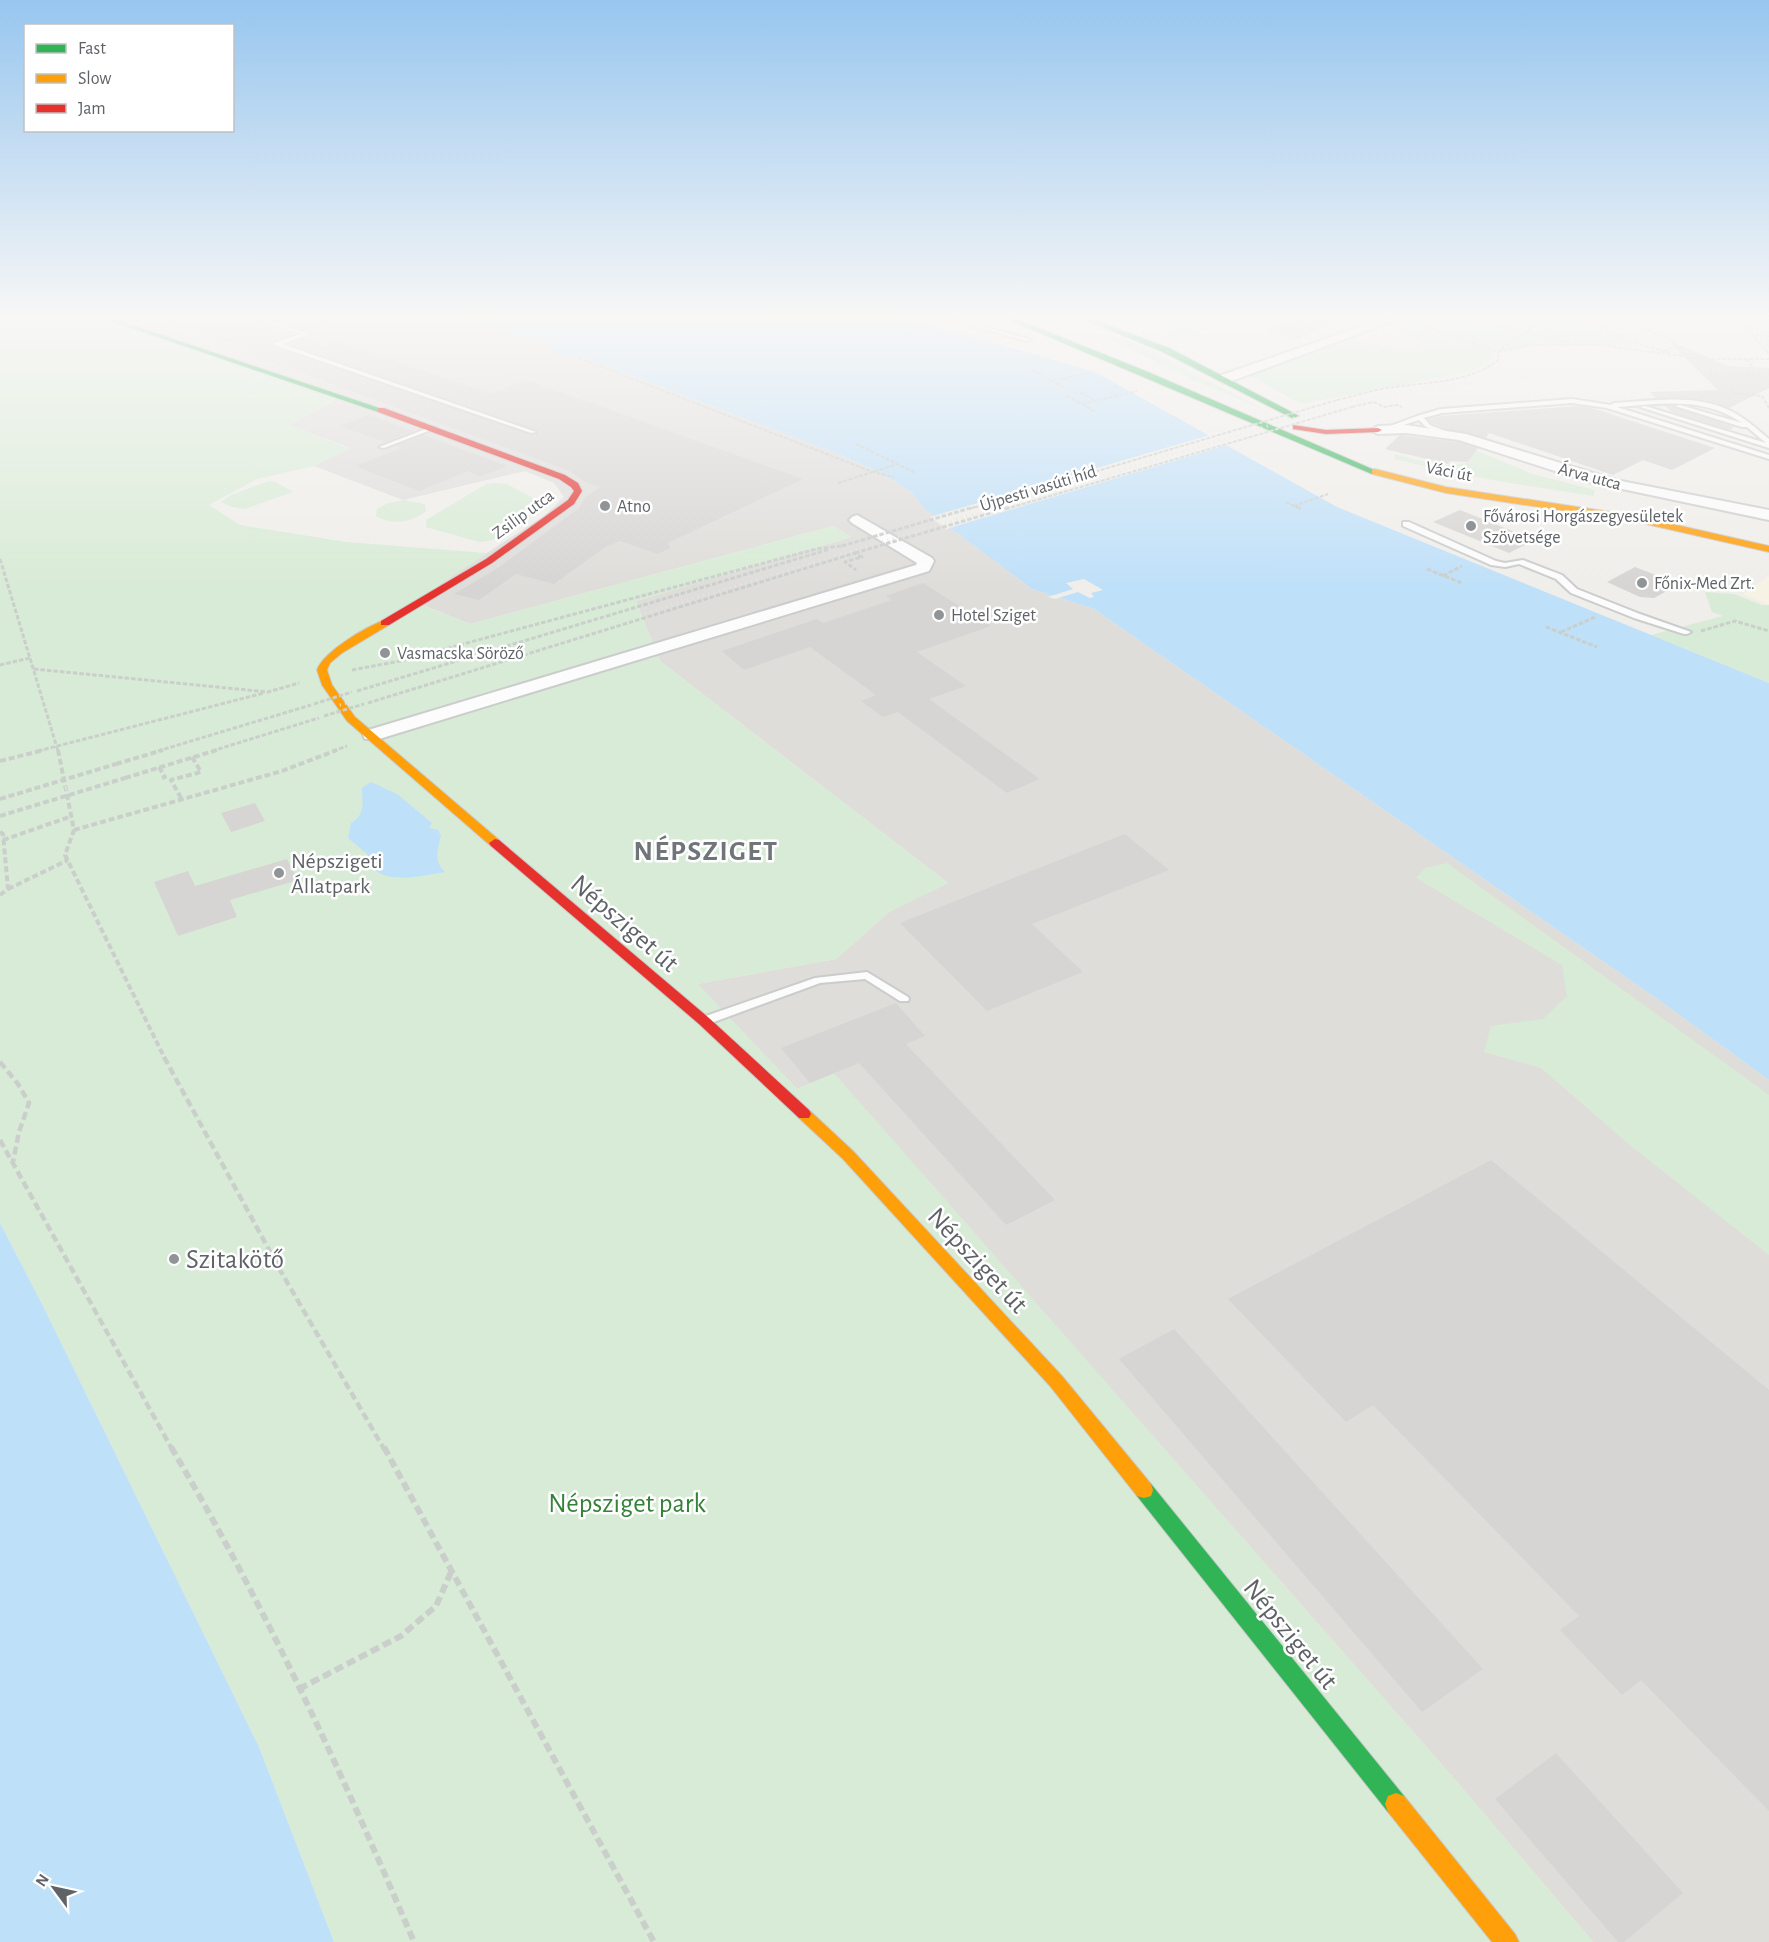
<svg xmlns="http://www.w3.org/2000/svg" width="1769" height="1942" font-family="'Alegreya Sans',sans-serif">
<rect width="100%" height="100%" fill="#efeeea"/>
<path fill="#f7f3e4" d="M1769,576V605L1743,594Z"/>
<path fill="#dfddda" d="M102,317H465L468,321L497,330L515,336H532L548,346L558,357L580,356L831,451L881,473L911,492L925,509L1032,589L1094,609L1656,998L1769,1080V1942H1593L1452,1776L834,1074L797,1089L697,984L836,959L889,912L948,883L660,661L636,601L851,537L833,526L470,624L413,601L544,516L564,497L554,483L525,471L403,500L314,466L350,448L288,425L336,400Z"/>
<g fill="#d8ebd6">
<path d="M0,317H102L337,399L289,425L350,449L314,466L257,479L209,505L240,525L346,542L487,553L414,602L470,624L833,526L851,537L636,601L660,661L948,883L889,912L836,959L698,984L797,1089L834,1073L1452,1776L1593,1942H334L259,1747L43,1306L0,1223Z"/>
<path d="M1166,317C1182,317 1209,312 1219,327L1199,331L1201,340L1176,338L1155,328Z"/>
<path d="M1412,317H1577L1640,345H1531L1498,351L1407,319Z"/>
<path d="M1741,317H1769V349Z"/>
<path d="M1405,320L1495,352C1489,366 1481,368 1467,372L1301,404L1249,375L1350,339L1406,351L1423,341L1389,329Z"/>
<path d="M1112,335L1135,343L1261,408L1198,382L1109,339V336Z"/>
<path d="M1465,446L1533,474L1595,490L1593,496C1526,486 1460,476 1395,459L1394,454C1416,459 1450,472 1471,461Z"/>
<path d="M269,481L276,482L293,492L245,509L232,507L221,502L231,495Z"/>
<path d="M497,483L507,484L548,506L493,540L479,542L426,527V520L486,484Z"/>
<path d="M404,500L425,504L426,511C414,522 391,526 376,516L377,509L388,503Z"/>
<path d="M1705,592L1734,594L1762,605H1769V683L1651,635L1723,616L1712,612Z"/>
<path d="M1447,863L1769,1095V1255L1631,1146L1541,1068L1484,1052L1491,1026L1543,1019L1567,996L1562,965L1416,878L1425,868Z"/>
</g>
<g fill="#bfe0f9">
<path d="M465,317H905L1095,372L1337,507L1769,683V1080L1656,998L1094,609L1032,589L925,509L911,492L881,473L831,451L580,356L558,357L548,346L532,336H515L468,321Z"/>
<path d="M371,782L397,794L432,823L429,828L438,830L441,836C437,851 434,861 445,872C420,876 372,889 367,854L348,838L351,823C366,814 362,804 362,788Z"/>
<path d="M0,1223L43,1306L259,1747L334,1942H0Z"/>
</g>
<g fill="#efeeea">
<path d="M1213,434L1231,444L946,529L930,517Z"/>
<path d="M1084,579L1103,590L1091,593L1094,597L1090,598L1078,592L1055,599L1048,597L1073,589L1066,583Z"/>
</g>
<g fill="#d6d5d3">
<path d="M164,317H234L291,335L273,341L272,346L531,435L538,431L289,344L303,339L324,346L338,341L490,394L527,380L803,479L668,543L670,548L658,554L620,541L605,547L554,584L516,574L479,600L454,594L498,568L579,508L586,497L600,487L585,482L570,471L242,351L248,349L163,321Z"/>
<path d="M1291,317H1340L1299,339L1265,331Z"/>
<path d="M1673,342L1728,366L1769,368V388L1729,408L1703,400L1656,398L1650,392L1718,390L1671,344Z"/>
<path d="M1577,406L1592,408L1715,448L1672,470L1643,460L1613,475L1489,433L1486,438L1446,429L1431,423L1428,419L1441,416Z"/>
<path d="M1665,406H1673L1734,427L1730,430L1672,412Z"/>
<path d="M369,415L414,431L385,442L340,426Z"/>
<path d="M424,435L507,466L480,477L468,471L419,491L355,466L402,448L396,446Z"/>
<path d="M1400,435L1459,442L1478,448L1468,462L1450,461L1448,464L1385,449Z"/>
<path d="M1460,510L1535,540L1509,553L1433,522Z"/>
<path d="M1635,567L1666,579L1678,585L1654,598L1640,597L1607,582Z"/>
<path d="M923,583L991,626L917,652L966,686L929,699L1040,779L1007,793L898,712L883,717L861,701L876,695L810,647L744,670L722,651L817,619L823,623L892,600L886,596Z"/>
<path d="M255,803L265,821L231,832L221,813Z"/>
<path d="M1125,834L1169,870L1032,924L1083,972L987,1011L900,923Z"/>
<path d="M287,859L298,880L230,900L237,917L178,936L154,882L188,871L195,886Z"/>
<path d="M896,1003L925,1036L906,1044L1055,1200L1006,1225L859,1063L810,1083L781,1048Z"/>
<path d="M1491,1160L1769,1390V1811L1641,1680L1622,1695L1560,1630L1579,1616L1373,1405L1346,1422L1228,1299Z"/>
<path d="M1174,1329L1483,1669L1422,1712L1119,1359Z"/>
<path d="M1556,1753L1683,1893L1624,1942H1618L1495,1799Z"/>
</g>
<g fill="none" stroke-linecap="round" stroke-linejoin="round">
<g stroke="#cbcccc" stroke-width="4">
<g id="lane">
<path d="M252,317H258L310,334L282,344L536,432L531,433L274,345V343L301,334L252,318Z"/>
<path d="M942,317H950L1031,340L1026,341Z"/>
<path d="M1240,317H1247L1268,322L1265,324L1240,318Z"/>
<path d="M1572,399L1611,405L1614,403C1652,401 1695,393 1731,411C1745,418 1757,429 1769,439V448L1640,407L1645,406L1766,443L1747,427H1742L1675,406L1680,405L1742,423C1704,396 1660,404 1617,407L1769,455V459L1607,408L1572,403L1442,413L1424,418L1430,425L1448,432V434L1446,435L1426,427L1419,420L1388,430L1385,428L1417,416L1441,409Z"/>
<path d="M431,427L436,428L384,448L379,447Z"/>
<path d="M1403,522H1409L1496,561L1505,563L1523,560L1562,575L1577,589L1640,614L1691,632L1687,634H1684L1634,618L1571,593L1556,579L1519,564L1505,567L1491,565L1403,526Z"/>
<path d="M867,972L908,997L909,999L908,1001H900L865,979L820,983L711,1023H703L702,1020L703,1017L815,978Z"/>
</g>
</g>
<g stroke="#cbcccc" stroke-width="4">
<g id="street">
<path d="M1388,317H1404L1229,382L1224,383L1218,379L1219,376Z"/>
<path d="M1406,425L1466,434L1616,480L1769,510V520L1589,482L1459,440L1406,433L1378,434L1371,430L1378,426Z"/>
<path d="M857,515L932,558L934,561L929,571L379,739H365L363,735L365,731L916,565L917,563L852,523L849,520L852,517Z"/>
</g>
</g>
<g stroke="#cacacb" stroke-width="2">
<g id="fast">
<path d="M99,317H108L385,410L378,412Z"/>
<path d="M1002,317H1011L1148,372L1379,472L1372,474Z"/>
<path d="M1078,317H1087L1169,348L1299,416L1292,418L1163,352Z"/>
<path d="M1144,1482L1151,1484L1404,1796L1407,1804L1404,1812L1396,1815L1388,1812L1137,1496L1135,1490L1137,1484Z"/>
</g>
</g>
<g stroke="#cacacb" stroke-width="2">
<g id="slow">
<path d="M1106,317H1116L1097,324L1093,322Z"/>
<path d="M1375,469L1446,487L1637,516L1769,546V552L1637,522L1446,493L1372,474V470Z"/>
<path d="M385,620L389,621V625L342,653L330,663L327,670L332,685L355,717L499,840L501,843L499,846H491L347,721L322,685L317,670C323,652 367,626 385,620Z"/>
<path d="M804,1109L809,1110L853,1151L1062,1376L1151,1484L1153,1490L1151,1496L1144,1498L1137,1496L1050,1386L843,1159L799,1118L797,1114L799,1110Z"/>
<path d="M1396,1793L1404,1796L1515,1934L1519,1942H1492L1388,1812L1385,1804L1388,1796Z"/>
</g>
</g>
<g stroke="#cacacb" stroke-width="2">
<g id="jam">
<path d="M378,408H384L565,475L578,483L582,491L574,504L492,563L389,625H381V621L486,559L568,500L574,491L571,487L559,479L378,412Z"/>
<path d="M1293,425L1326,430L1378,428L1382,430L1378,432L1326,434L1293,429Z"/>
<path d="M495,839L499,840L709,1018L809,1110L811,1114L809,1118H799L699,1024L491,846L489,843Z"/>
</g>
</g>
<g stroke="#cacfcc" stroke-width="2" stroke-dasharray="4 1.5" stroke-linecap="butt">
<path d="M1462,317H1505"/>
<path d="M1465,317L1572,343"/>
<path d="M1580,317L1642,345L1670,353"/>
<path d="M1617,317L1673,341L1677,345L1665,351"/>
<path d="M1737,317L1769,354"/>
<path d="M1297,322L1316,327"/>
<path d="M1306,323H1326"/>
<path d="M1415,323L1498,352L1531,345H1600L1704,359H1769"/>
<path d="M900,325L923,331"/>
<path d="M321,328C344,319 368,317 393,317C407,317 417,321 431,317"/>
<path d="M912,328L930,320"/>
<path d="M1755,336H1769"/>
<path d="M1501,350L1546,317"/>
<path d="M579,358L873,472L894,477"/>
<path d="M1746,359L1753,367"/>
<path d="M1032,370L1065,388"/>
<path d="M1709,375L1732,378L1729,374L1762,375"/>
<path d="M1053,381L1093,372"/>
<path d="M1730,390L1734,393L1762,396L1769,408"/>
<path d="M1081,393L1096,401"/>
<path d="M1067,396L1096,412"/>
<path d="M1337,400C1354,396 1370,391 1387,388C1423,382 1470,384 1499,359L1498,352"/>
<path d="M1082,404L1137,391"/>
<path d="M1352,407L1373,402L1385,407L1397,405L1402,407"/>
<path d="M856,444L916,473"/>
<path d="M838,483L898,464"/>
<path d="M1286,502L1300,509"/>
<path d="M1294,506L1328,494"/>
</g>
<g stroke="#cacfcc" stroke-width="3" stroke-dasharray="4.5 2" stroke-linecap="butt">
<path d="M1297,507L1301,509"/>
<path d="M0,559L58,751"/>
<path d="M1427,569L1462,583"/>
<path d="M1443,576L1462,566"/>
<path d="M1546,627L1597,647"/>
<path d="M1701,631L1735,621L1769,631"/>
<path d="M1561,632L1595,617"/>
<path d="M0,665L30,658"/>
<path d="M34,669L268,692L299,683"/>
<path d="M352,670L400,661L816,549L842,546"/>
<path d="M357,691L830,549"/>
<path d="M368,703L855,553L862,557L845,562L856,570"/>
<path d="M38,751L264,693"/>
<path d="M158,751L311,705"/>
<path d="M212,751L319,718"/>
<path d="M333,751L347,746"/>
</g>
<g stroke="#cacfcc" stroke-width="4" stroke-dasharray="6 3" stroke-linecap="butt">
<path d="M58,750L74,830L65,855L165,1059"/>
<path d="M0,761L44,750"/>
<path d="M116,764L163,750"/>
<path d="M159,767L165,777L162,778"/>
<path d="M125,778L217,750"/>
<path d="M181,798L171,780L201,772L192,757"/>
<path d="M74,830L282,771L337,750"/>
<path d="M0,832L3,834L8,889L0,895"/>
<path d="M3,840L72,816"/>
<path d="M8,889L68,860"/>
</g>
<g stroke="#cacfcc" stroke-width="4.5" stroke-dasharray="8 4" stroke-linecap="butt">
<path d="M164,1057L280,1270L384,1449"/>
<path d="M0,1062L18,1084L29,1103L19,1132L13,1162"/>
<path d="M0,1140L172,1449"/>
</g>
<g stroke="#cacfcc" stroke-width="6" stroke-dasharray="9 4.5" stroke-linecap="butt">
<path d="M171,1447C265,1605 342,1773 414,1942"/>
<path d="M384,1447L654,1942"/>
<path d="M299,1689L401,1636L436,1606L451,1572"/>
</g>
<use href="#lane" fill="#fdfcfc" fill-rule="evenodd"/>
<use href="#street" fill="#fdfcfc" fill-rule="evenodd"/>
<use href="#fast" fill="#30b455" fill-rule="evenodd"/>
<use href="#slow" fill="#ff9f0a" fill-rule="evenodd"/>
<use href="#jam" fill="#e5322d" fill-rule="evenodd"/>
<path stroke="#e4e4e4" stroke-width="3" stroke-dasharray="1 4.5" stroke-linecap="butt" d="M187,751L1344,403C1485,375 1625,367 1769,370"/>
<path stroke="#e4e4e4" stroke-width="4.5" stroke-dasharray="1.5 7" stroke-linecap="butt" d="M0,808L192,750"/>
<g stroke="#cacfcc" stroke-width="2" stroke-dasharray="4 1.5" stroke-linecap="butt">
<path d="M969,509L1337,400"/>
<path d="M1006,509L1352,407"/>
</g>
<g stroke="#cacfcc" stroke-width="3" stroke-dasharray="4.5 2" stroke-linecap="butt">
<path d="M842,546L974,507"/>
<path d="M855,553L1011,507"/>
<path d="M314,704L352,692"/>
<path d="M324,716L364,704"/>
</g>
<g stroke="#cacfcc" stroke-width="4" stroke-dasharray="6 3" stroke-linecap="butt">
<path d="M0,799L116,764"/>
<path d="M0,816L125,778"/>
</g>
</g>
<linearGradient id="sky" x2="0" y2="1"><stop stop-color="#97c6ef"/><stop offset="0.54" stop-color="#f8f7f6"/><stop offset="1" stop-color="#f8f7f6" stop-opacity="0"/></linearGradient>
<rect width="1769" height="588" fill="url(#sky)"/>
<g fill="#919496" stroke="#fff" stroke-width="2">
<circle cx="605" cy="506" r="6"/>
<circle cx="1471" cy="526" r="6"/>
<circle cx="1642" cy="583" r="6"/>
<circle cx="939" cy="615" r="6"/>
<circle cx="385" cy="653" r="6"/>
<circle cx="279" cy="873" r="6"/>
<circle cx="174" cy="1259" r="6"/>
</g>
<g text-anchor="middle" stroke-width="5" stroke-linejoin="round" paint-order="stroke">
<g font-size="18" fill="#5f6368" stroke="#fff">
<text transform="translate(1449 471) rotate(11)" y="6">Váci út</text>
<text transform="translate(1590 476) rotate(15)" y="6">Árva utca</text>
<text transform="translate(1038 488) rotate(-17)" y="6">Újpesti vasúti híd</text>
<text transform="translate(523 514) rotate(-36)" y="6">Zsilip utca</text>
</g>
<g font-size="18" fill="#5f6368" stroke="#fff" text-anchor="start">
<text x="617" y="512">Atno</text>
<text x="1483" y="522">Fővárosi Horgászegyesületek<tspan x="1483" dy="21">Szövetsége</tspan></text>
<text x="1654" y="589">Főnix-Med Zrt.</text>
<text x="951" y="621">Hotel Sziget</text>
<text x="397" y="659">Vasmacska Söröző</text>
</g>
<g font-size="22" fill="#5f6368" stroke="#fff" text-anchor="start">
<text x="291" y="868">Népszigeti<tspan x="291" dy="25">Állatpark</tspan></text>
</g>
<g font-size="27" fill="#5f6368" stroke="#fff">
<text transform="translate(625 923) rotate(41)" y="9">Népsziget út</text>
<text transform="translate(978 1260) rotate(47)" y="9">Népsziget út</text>
<text transform="translate(1291 1634) rotate(51)" y="9">Népsziget út</text>
</g>
<g font-size="27" fill="#5f6368" stroke="#fff" text-anchor="start">
<text x="186" y="1268">Szitakötő</text>
</g>
<g font-size="27" fill="#348238" stroke="#fff">
<text x="627" y="1512">Népsziget park</text>
</g>
<g font-size="28" font-weight="bold" letter-spacing="1.5" fill="#70757a" stroke="#fff">
<text x="706" y="860">NÉPSZIGET</text>
</g>
</g>
<rect x="24" y="24" width="210" height="108" fill="#ffffff" stroke="#bfc1c3" stroke-width="1.5"/>
<rect x="36" y="44" width="30" height="9" fill="#30b455" stroke="#bfc1c3" stroke-width="1.5"/>
<text x="78" y="54" font-size="18" fill="#5f6368">Fast</text>
<rect x="36" y="74" width="30" height="9" fill="#ff9f0a" stroke="#bfc1c3" stroke-width="1.5"/>
<text x="78" y="84" font-size="18" fill="#5f6368">Slow</text>
<rect x="36" y="104" width="30" height="9" fill="#e5322d" stroke="#bfc1c3" stroke-width="1.5"/>
<text x="78" y="114" font-size="18" fill="#5f6368">Jam</text>
<g transform="translate(54 1888) rotate(303)" stroke="#ffffff" stroke-width="4.5" paint-order="stroke">
<path d="M0-4.5L10 22L0 15L-10 22Z" fill="#5f6368"/>
<text y="-9" font-size="16" font-weight="bold" text-anchor="middle" fill="#5f6368">N</text>
</g>
</svg>
